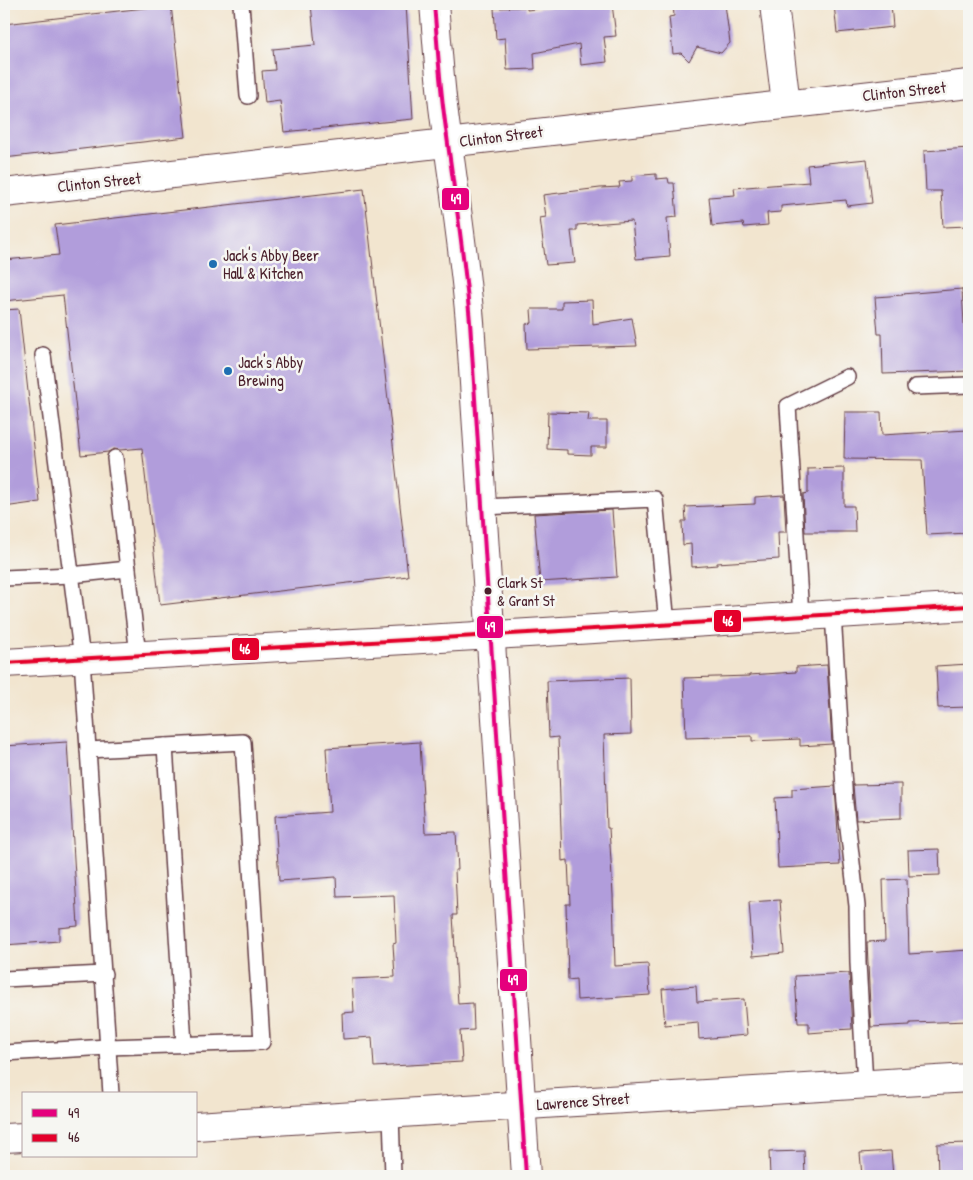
<svg xmlns="http://www.w3.org/2000/svg" width="973" height="1180" font-family="'Patrick Hand',sans-serif">
<rect width="100%" height="100%" fill="#f6f6f2"/>
<filter id="ink" filterUnits="userSpaceOnUse"><feTurbulence type="fractalNoise" baseFrequency=".02" numOctaves="2"/><feDisplacementMap in="SourceGraphic" scale="10" xChannelSelector="R" yChannelSelector="G"/><feConvolveMatrix kernelMatrix="1 2 1 2 8 2 1 2 1" color-interpolation-filters="sRGB"/></filter>
<filter id="wash" filterUnits="userSpaceOnUse"><feTurbulence type="fractalNoise" baseFrequency=".0096" numOctaves="4" result="noise"/><feDisplacementMap in="SourceGraphic" scale="20" xChannelSelector="R" yChannelSelector="G"/><feGaussianBlur stdDeviation="1.12" result="paint"/><feColorMatrix in="noise" values="0 0 0 0 0 0 0 0 0 0 0 0 0 0 0 0 0 1.4 0 .05"/><feComposite in="paint" operator="in"/></filter>
<g filter="url(#wash)">
<rect width="100%" height="100%" fill="#f2e5cf"/>
<g id="blocks">
<g fill="#b19ddb">
<path d="M311,4H406L413,119L284,132L280,101L265,103L262,71L275,70L273,49L315,45Z"/>
<path d="M574,4H612L616,36L604,37L607,62L581,65L579,44L534,53L535,69L507,70L505,38L496,39L494,8L527,7V10Z"/>
<path d="M673,4H725L730,43L721,53L697,47L689,61L681,53L673,54L669,17L674,16Z"/>
<path d="M834,4H891L893,27L837,33Z"/>
<path d="M171,5L186,137L4,158V24Z"/>
<path d="M969,148V226L943,227L941,191H926L924,151Z"/>
<path d="M867,159L872,203L847,206L846,200L781,206V212L767,213L768,225L744,227L743,223L712,226L709,197L735,195L734,188L809,182L807,165Z"/>
<path d="M656,174V179L668,178L669,183H674L677,217L667,218L670,256L636,259L632,221L577,225V231H571L575,263L546,265L540,218L546,217L543,195L600,188L620,187L619,182L632,181V176Z"/>
<path d="M364,189L408,576L160,605L142,448L120,450L114,449L108,452L81,455L63,295L4,301V260L59,255L55,225Z"/>
<path d="M962,289L965,341H969V371L883,374L882,334H878L875,297L903,295L902,294Z"/>
<path d="M592,300L593,324L632,318L637,346L527,349L526,324L532,323L531,309H562V301Z"/>
<path d="M19,309L40,502L4,507V310Z"/>
<path d="M548,412L589,413L588,421H607V447H591V455L567,454V450L547,449Z"/>
<path d="M845,412H881L882,435L968,430L969,460V533L927,535L922,460L844,459Z"/>
<path d="M844,468V506H854L855,532H805L803,494L808,493V469Z"/>
<path d="M784,495L786,532H778L779,559L717,563V565L692,567L691,544L683,545L682,521H686L685,507L755,504V497Z"/>
<path d="M612,510L617,577L540,582L534,514Z"/>
<path d="M969,664V707L938,708L936,666Z"/>
<path d="M827,665L832,744L800,746V739L752,741V736L686,738L684,678L749,676V675L796,672V667Z"/>
<path d="M630,678L631,734L604,735L607,828H609L613,895L615,966L648,964L650,995L577,1000L576,979L568,980L566,904H570L568,860L562,861L558,737L549,738L547,681Z"/>
<path d="M67,742L78,926L59,928V941L4,945V746Z"/>
<path d="M420,742L425,833L456,832L458,870H455L457,915H453L458,1004L473,1003L474,1030L460,1031L462,1062L374,1067L372,1037L343,1039L342,1013L354,1012L352,979L395,977L393,944L396,943L394,895L337,897L336,877L279,881L275,816L330,812L326,748Z"/>
<path d="M901,784V818L856,820L853,785Z"/>
<path d="M835,786L840,865L778,868L775,798L792,797V789Z"/>
<path d="M939,849L940,875L909,876L908,850Z"/>
<path d="M907,879L909,954L969,950V1021L910,1023V1025L871,1027L867,942L885,941L883,880Z"/>
<path d="M780,900L784,953L753,956L749,902Z"/>
<path d="M849,973L852,1029L834,1030V1031L809,1033V1023H798L795,976Z"/>
<path d="M696,986L697,1002L744,999L747,1035L699,1039L698,1022L665,1025L662,989Z"/>
<path d="M969,1143V1176H938L937,1144Z"/>
<path d="M804,1151L805,1176H770L769,1152Z"/>
<path d="M891,1151L893,1176H862L860,1153Z"/>
</g>
</g>
</g>
<g filter="url(#ink)">
<use href="#blocks" fill-opacity="0" stroke="#633d44" stroke-width="1"/>
<g fill="none" stroke-linecap="round" stroke-linejoin="round">
<g stroke="#633d44" stroke-width="18">
<g id="lane">
<path d="M241,4L248,96"/>
<path d="M43,355L82,659L111,1094"/>
<path d="M915,387L969,385"/>
<path d="M115,458L138,655"/>
<path d="M482,507L655,499L667,624"/>
<path d="M4,578L71,575L128,569"/>
<path d="M833,614L845,803L857,906L858,963L865,1084"/>
<path d="M801,616L788,406L847,377"/>
<path d="M165,746L184,1044"/>
<path d="M4,979L104,974"/>
<path d="M4,1053L108,1047L262,1042L243,742L88,750"/>
<path d="M391,1114L393,1176"/>
</g>
</g>
<g stroke="#633d44" stroke-width="30">
<g id="street">
<path d="M774,4L786,104"/>
<path d="M4,193L969,84"/>
<path d="M196,1126L559,1103L969,1078"/>
<path d="M4,1138L24,1137"/>
</g>
</g>
<g stroke="#633d44" stroke-width="30">
<g id="secondary">
<path d="M434,4C437,38 439,72 443,106C452,178 464,250 470,322L526,1176"/>
<path d="M4,663L528,633L969,606"/>
</g>
</g>
<use href="#lane" stroke="#fff" stroke-width="15"/>
<use href="#street" stroke="#fff" stroke-width="28"/>
<use href="#secondary" stroke="#fff" stroke-width="28"/>
<g stroke="#f6f6f2" stroke-width="8">
<path id="bus-1" d="M434,4C437,38 439,72 443,106C452,178 464,250 470,322L526,1176"/>
</g>
<g stroke="#f6f6f2" stroke-width="8">
<path id="bus-2" d="M4,663L528,633L969,606"/>
</g>
<use href="#bus-1" stroke="#e5007d" stroke-width="4"/>
<use href="#bus-2" stroke="#e4002b" stroke-width="4"/>
</g>
</g>
<g fill="#1f6fb2" stroke="#f6f6f2" stroke-width="2">
<circle cx="213" cy="264" r="5"/>
<circle cx="228" cy="371" r="5"/>
</g>
<circle fill="#4a1f2b" stroke="#f6f6f2" stroke-width="2" cx="488" cy="591" r="4.5"/>
<g text-anchor="middle" stroke-width="5" stroke-linejoin="round" paint-order="stroke">
<g font-size="15" fill="#4a1f2b" stroke="#f6f6f2" text-anchor="start">
<text x="497" y="588">Clark St<tspan x="497" dy="18">&amp; Grant St</tspan></text>
</g>
<g font-size="16" fill="#4a1f2b" stroke="#f6f6f2">
<text transform="translate(904 91) rotate(-6)" y="6">Clinton Street</text>
<text transform="translate(501 136) rotate(-7)" y="6">Clinton Street</text>
<text transform="translate(99 182) rotate(-6)" y="6">Clinton Street</text>
<text transform="translate(583 1101) rotate(-4)" y="6">Lawrence Street</text>
</g>
<g font-size="16" fill="#4a1f2b" stroke="#f6f6f2" text-anchor="start">
<text x="223" y="261">Jack's Abby Beer<tspan x="223" dy="18">Hall &amp; Kitchen</tspan></text>
<text x="238" y="368">Jack's Abby<tspan x="238" dy="18">Brewing</tspan></text>
</g>
</g>
<g stroke="#f6f6f2" stroke-width="2">
<rect x="441" y="187" width="29" height="24" rx="5" fill="#e5007d"/>
<rect x="713" y="609" width="29" height="24" rx="5" fill="#e4002b"/>
<rect x="476" y="615" width="28" height="24" rx="5" fill="#e5007d"/>
<rect x="231" y="637" width="29" height="24" rx="5" fill="#e4002b"/>
<rect x="499" y="968" width="29" height="24" rx="5" fill="#e5007d"/>
</g>
<g font-size="14" text-anchor="middle" font-weight="bold" fill="#fff">
<text x="456" y="204">49</text>
<text x="728" y="626">46</text>
<text x="490" y="632">49</text>
<text x="245" y="654">46</text>
<text x="513" y="985">49</text>
</g>
<rect width="973" height="1180" fill="none" stroke="#f6f6f2" stroke-width="20"/>
<rect x="22" y="1092" width="175" height="65" fill="#f6f6f2" stroke="#b1a0a2"/>
<rect x="32" y="1109" width="25" height="8" fill="#e5007d" stroke="#b1a0a2"/>
<text x="68" y="1118" font-size="15" fill="#4a1f2b">49</text>
<rect x="32" y="1134" width="25" height="8" fill="#e4002b" stroke="#b1a0a2"/>
<text x="68" y="1142" font-size="15" fill="#4a1f2b">46</text>
</svg>
